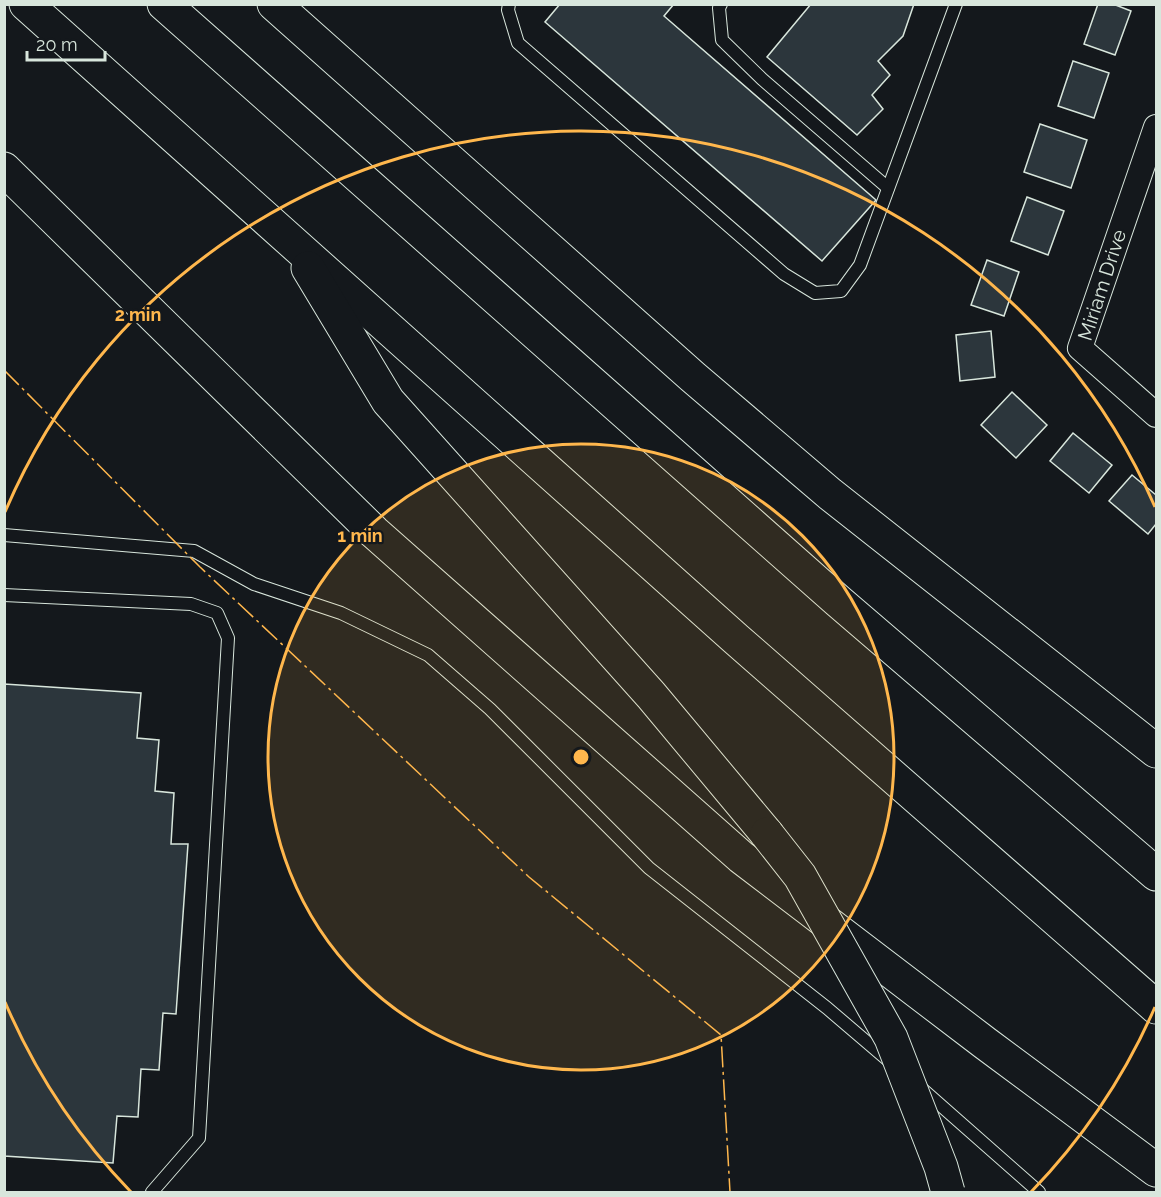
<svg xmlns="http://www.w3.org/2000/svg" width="1161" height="1197" font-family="Raleway,sans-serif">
<rect width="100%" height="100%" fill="#14181c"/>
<g fill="#2c363c" stroke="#d8e6dc" stroke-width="1.5">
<path d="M560,4H674L664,16L876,200L822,261L545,22Z"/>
<path d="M811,4H914L903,36L878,61L890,75L872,95L883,109L857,135L767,57Z"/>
<path d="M1098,4H1113L1131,11L1115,55L1084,44Z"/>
<path d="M1073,61L1109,73L1094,118L1058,106Z"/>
<path d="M1040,124L1087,140L1071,188L1024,172Z"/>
<path d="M1027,197L1064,211L1048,255L1011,241Z"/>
<path d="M987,260L1019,272L1004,316L971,305Z"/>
<path d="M991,331L995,377L960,381L956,335Z"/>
<path d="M1012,392L1047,425L1016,458L981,425Z"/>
<path d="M1073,433L1112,465L1089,493L1050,461Z"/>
<path d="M1132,475L1156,495V524L1148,534L1109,501Z"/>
<path d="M4,684L141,693L137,738L159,740L155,791L174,793L171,844H188L176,1014L163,1013L159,1070L141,1069L138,1117L117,1116L113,1163L4,1156Z"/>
</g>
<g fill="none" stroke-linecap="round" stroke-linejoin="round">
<g stroke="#d8e6dc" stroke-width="14">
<g id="lane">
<path d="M509,4L508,10L518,43L784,274L815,293L841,291L860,265L956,4"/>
<path d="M721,4L719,8L722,40L762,79L888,188"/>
<path d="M4,535L194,551L254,584L341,613L428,655L490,709L649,868L827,1008L889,1061"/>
<path d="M4,595L191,604L217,613L228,638L199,1138L152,1192"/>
<path d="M921,1088L1039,1192"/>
</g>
</g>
<g stroke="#d8e6dc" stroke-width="26">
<path id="street" d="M1156,127L1080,348L1156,415"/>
</g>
<g stroke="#d8e6dc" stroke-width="35">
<g id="highway">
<path d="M26,4L736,639L1156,1007"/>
<path d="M164,4L838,601L1156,874"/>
<path d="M274,4L693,377L830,494L1156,751"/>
<path d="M4,169L374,532L741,857L985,1043L1156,1170"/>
<path d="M308,268L388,401L651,695L767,834"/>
</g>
</g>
<use href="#lane" stroke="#14181c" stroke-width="12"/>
<use href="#street" stroke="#14181c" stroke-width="24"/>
<use href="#highway" stroke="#14181c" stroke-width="33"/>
<g stroke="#d8e6dc" stroke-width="35" stroke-linecap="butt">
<path id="highway-bridge" d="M767,834L800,876L891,1038L941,1167L948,1192"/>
</g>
<use href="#highway-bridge" stroke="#14181c" stroke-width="33"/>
<path stroke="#ffb74d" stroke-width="1.5" stroke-dasharray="21 4.5 3 4.5" stroke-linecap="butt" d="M4,370L200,567L529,877L721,1035L730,1192"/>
</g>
<circle cx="581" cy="757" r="313" fill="#ffb74d" fill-opacity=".12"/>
<g fill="none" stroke="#ffb74d" stroke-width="3">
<circle cx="581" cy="757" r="313"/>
<path d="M1155 1007A626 626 0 0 1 1031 1192M131 1192A626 626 0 0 1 5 1002M5 512A626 626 0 0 1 1155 507"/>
</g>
<g text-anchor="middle" stroke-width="4.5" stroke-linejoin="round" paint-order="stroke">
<g font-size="20" fill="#d8e6dc" stroke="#14181c">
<text transform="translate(1102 285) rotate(-72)" y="7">Miriam Drive</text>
</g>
</g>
<circle cx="581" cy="757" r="9" fill="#ffb74d" stroke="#14181c" stroke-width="3"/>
<g font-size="18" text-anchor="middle" font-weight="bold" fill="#ffb74d" stroke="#14181c" stroke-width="4.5" stroke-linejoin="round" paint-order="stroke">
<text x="138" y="321">2 min</text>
<text x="360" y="542">1 min</text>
</g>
<rect width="1161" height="1197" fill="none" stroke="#d8e6dc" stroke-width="12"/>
<path d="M27 51v9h78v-9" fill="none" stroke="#d8e6dc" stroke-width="3"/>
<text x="36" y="51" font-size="18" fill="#d8e6dc" stroke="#14181c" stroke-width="4.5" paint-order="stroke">20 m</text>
</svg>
